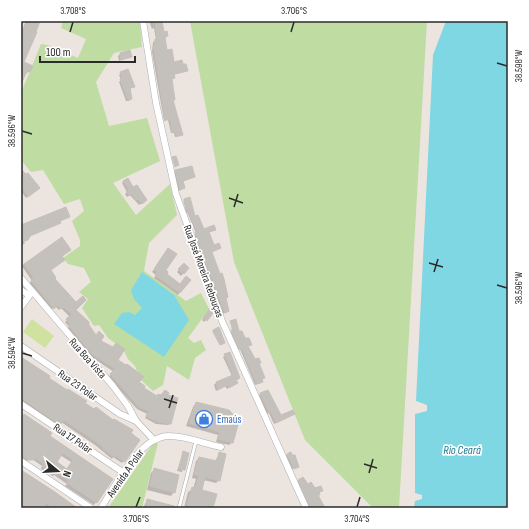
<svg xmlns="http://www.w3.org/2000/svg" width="529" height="529" font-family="'Sofia Sans Condensed',sans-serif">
<rect width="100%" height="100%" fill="#ece4df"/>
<g fill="#bfdca2">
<path d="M63,21H140L142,47L114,53L96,82L109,126L147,118L160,161L113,183L136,215L170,184L177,215L149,243L144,271L186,301L201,293L209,309L188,338L194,343L201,340L206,350L195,358L189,380L167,366L163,385L153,391L140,379L135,366L128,359L123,349L108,338L99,325L94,326L82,308L88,299L79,292L91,282L84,268L68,264L63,258L80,246V240L72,221L84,211L80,199L64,204L43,170L31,172L21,160V149L23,147L21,143V93L41,44L47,45L78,58L86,39L61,28Z"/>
<path d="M190,21H427L399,508H373L305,440L234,262Z"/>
<path d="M154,442L158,443L142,508H108Z"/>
</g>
<path fill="#d0e29f" d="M32,319L54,336L45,348L23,332Z"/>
<g fill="#7ed7e2">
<path d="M446,21H508V508H414L415,501L422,499V495L415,493V414L427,411V405L416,401L433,55Z"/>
<path d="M142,272L174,295L189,320L164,357L114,324L122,313L129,312L135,315L142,308L134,299L131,290Z"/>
</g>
<g fill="#0003" fill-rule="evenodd">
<path d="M26,21H39L23,62L30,71L27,73H25L21,85V33Z"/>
<path d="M149,21H164L161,23L163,33L167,36L165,38L166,52L173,63L182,65L187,71L173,75L171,80L174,99L172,101L182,134L181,136L175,137L174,133H171L168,120L164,121L152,52L153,42L156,40L154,28L152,29Z"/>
<path d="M120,54L130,56L119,61L118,56Z"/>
<path d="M121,73L133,87L130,89L131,99L129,101H126L119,82L121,80L119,75Z"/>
<path d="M21,170L39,188L26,198L21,191Z"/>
<path d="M176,171L194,176L182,182L184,188L177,192L173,174Z"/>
<path d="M124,181L133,188L144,202L139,205L130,195L127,197L125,194L127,192L122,183Z"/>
<path d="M185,200L203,230H214L208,233L213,246L220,248L211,252L228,311L223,314L197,243L194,235L196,233L187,212L186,213L184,201Z"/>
<path d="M59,221L28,237L24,241L25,243L21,246V224L22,226Z"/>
<path d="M68,252L61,257L50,271L54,279L74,310L142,388L171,423L168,425L156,424L145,418L147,414L137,409L108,377L114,372L90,356L67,329L69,327L65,322L70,317L61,308L59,310L55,306L51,310L29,283L32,281L22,266L24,264Z"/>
<path d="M166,252L164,270L180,292L178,295L154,278L156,275L152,272Z"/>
<path d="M184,264L188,268L181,276L177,272Z"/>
<path d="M208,311L211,313L204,322L202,320Z"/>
<path d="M231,322L249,345L247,346L255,361L260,362L258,364L261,383L255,385L240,349L239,350L231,333L232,331Z"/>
<path d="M229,353L239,378L235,381V384L227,389L225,386L216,391L214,385L216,383L232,376L223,357Z"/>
<path d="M21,360L84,403L124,461L122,463L113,457L112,459L95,445L61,422L58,426L21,401Z"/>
<path d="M261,394L280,416L294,414L274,424L269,413L267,414L259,395Z"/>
<path d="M196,403L233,442L229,445L216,442L218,435L186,426L193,407Z"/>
<path d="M21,417L112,480L94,505L65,486L67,484L54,475L53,476L41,469L42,466L32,459L26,461L21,458ZM60,455L71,462L66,470L55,463Z"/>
<path d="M183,452L188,453L182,472L177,471Z"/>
<path d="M220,453L219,480L216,483L203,480L201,491L212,508H184L188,492L193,489L196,479L192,478L196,461L199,458L215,461Z"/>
<path d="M290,454L298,466L292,469L286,455Z"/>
<path d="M155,469L174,492L171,496L147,490L151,473Z"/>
<path d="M21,471L75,508H21Z"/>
<path d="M299,481L314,489L321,490L318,496L323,507L325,506L326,508H310L297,482Z"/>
<path d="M147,500L170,508H143Z"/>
</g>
<g fill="#c4c0bb" stroke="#c7c0b9" fill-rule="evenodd">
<path d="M27,21H40L36,32H37L24,62L33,66L30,72L27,71L21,84V43L23,38L21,34Z"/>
<path d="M155,21H162L164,32L167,31L168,36L165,37L167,50L172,49L174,62L182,60L183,64H186L188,71L174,74L175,78L172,79L175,100H173L183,135L177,136L175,132H172L170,119L165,120L154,49L155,39H157Z"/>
<path d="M130,50L132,57L121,60L120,53Z"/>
<path d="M128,69L135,87L130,88L132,99L128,100L120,79L122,78L120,72Z"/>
<path d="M176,156L179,165L175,167L172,157Z"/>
<path d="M192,166L195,177L183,181L185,188L180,190L175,170Z"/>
<path d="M21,169L26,174L28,173L40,188L28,197L21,186Z"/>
<path d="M128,178L133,187L137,185L147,200L142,204L138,199L136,200L132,194L129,196L126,191L129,190L123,181Z"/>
<path d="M190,197L195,216L198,215L204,229L214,225L216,230L209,232L214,245L219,243L221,248L212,252L220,274L222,273L224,279L228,297L226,298L229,311L225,313L198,242L195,232H197L184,203V199Z"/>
<path d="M66,207L70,217L60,221L61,223L30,236L28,240L21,242V225Z"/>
<path d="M62,237L71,250L62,256L65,260L51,270L56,278L55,279L76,302L83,296L86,300L76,310L89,322V325L96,335L99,331L104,336L101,341L113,347L116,343L125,349L118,360L126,365L127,364L144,377L139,382L145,386L144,388L157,396L158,394L161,395L165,390L169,393L168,395L178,398L171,424L158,422L146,416L149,411L139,407L110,374L115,369L92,354L69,326L70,324L66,319L72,314L63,307L61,309L57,305L54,309L31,280L34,278L24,264Z"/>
<path d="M168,248L177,254L166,270L168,272L167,274L180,284L186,276L191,280L180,293L155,275L157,272L154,269Z"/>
<path d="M184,263L189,268L184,274L178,269Z"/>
<path d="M210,308L213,313L207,321L203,318Z"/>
<path d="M236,319L239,331H242L245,338H249L252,345L248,346L254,357L255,359L259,358L261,363H259L265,378L262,379L263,382L257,384L245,357L242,349L240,350L231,330H233L230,321Z"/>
<path d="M219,327L225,343L220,345L213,332V330Z"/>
<path d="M230,352L240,378L236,380L238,383L229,388L227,385L218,390L216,382L233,375L224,354Z"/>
<path d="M21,357L50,376L49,378L67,390L68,389L87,401L85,403L94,409L96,407L113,420L114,419L133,430L131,433L140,440L125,462L116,456L114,457L103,449L104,448L98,443L64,420L60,425L21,398Z"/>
<path d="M268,390L281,415L293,410L295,414L276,423L271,412L269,413L260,393Z"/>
<path d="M196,402L229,410L239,421L233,443L218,439L220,432L189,423Z"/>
<path d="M24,414L52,433L50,436L113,479L97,503L67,483L68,481L57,473L56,475L42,466L44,464L35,458L33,460H28L21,455V419ZM63,453L73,460L67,469L57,462Z"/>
<path d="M183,451L189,453L185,470L179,469Z"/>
<path d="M219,452L226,454L220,481L205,477L202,490L217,494L213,508H197L187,505L192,487L195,488L199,476L194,474L199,457L217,461Z"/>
<path d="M291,452L292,455H295L299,467L294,469L287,454Z"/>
<path d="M154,468L179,475L175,493L150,486Z"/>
<path d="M21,470L55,492L77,508H59L55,505L53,508L46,503L43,508H21Z"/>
<path d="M303,477L308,484L311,482L315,488L321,486L323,491L319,492L320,495H318L325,508H310L298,480Z"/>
<path d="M147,499L174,506V508H146Z"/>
</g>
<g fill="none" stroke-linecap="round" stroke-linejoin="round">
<g stroke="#acafb6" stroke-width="4">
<path id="service" d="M179,508L196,441"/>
</g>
<g stroke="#acafb6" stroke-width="7">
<g id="minor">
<path d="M143,21L156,103L176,194L222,321L306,508"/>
<path d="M21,278L113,386L128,406L136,421L153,439"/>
<path d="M21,290L29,295"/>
<path d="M21,307L32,292"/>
<path d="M21,346L120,414L136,421"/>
<path d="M21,404L124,473"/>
<path d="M21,461L91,508"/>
<path d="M101,508C116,485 140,435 170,436C186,436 205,444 221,447"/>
</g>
</g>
<use href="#service" stroke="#fff" stroke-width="3"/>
<use href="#minor" stroke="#fff" stroke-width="6"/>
</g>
<path fill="none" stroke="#2b2b2b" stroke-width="1.5" d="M70,32L73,22M291,32L294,22M497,63L507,66M22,131L32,134M229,198L243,203M234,207L238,194M429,263L443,267M434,272L438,259M497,285L507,288M22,353L32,356M164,399L177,403M169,408L173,395M364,464L377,468M369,473L373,459M136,507L140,497M357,507L360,497"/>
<defs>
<g id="shop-ring" transform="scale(0.9)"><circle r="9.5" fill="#fff" stroke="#3f7fe0" stroke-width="1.5"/><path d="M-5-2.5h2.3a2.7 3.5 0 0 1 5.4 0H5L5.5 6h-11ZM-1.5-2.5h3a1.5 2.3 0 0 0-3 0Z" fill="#3f7fe0"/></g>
</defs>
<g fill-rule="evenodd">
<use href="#shop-ring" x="204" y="419"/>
</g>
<g text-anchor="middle" stroke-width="3.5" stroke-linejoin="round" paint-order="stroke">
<g font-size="11" fill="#2b2b2b" stroke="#fff">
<text transform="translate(204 271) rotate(70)" y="4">Rua José Moreira Rebouças</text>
<text transform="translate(88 358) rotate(48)" y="4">Rua Boa Vista</text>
<text transform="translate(78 385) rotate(35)" y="4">Rua 23 Polar</text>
<text transform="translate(73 438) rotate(34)" y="4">Rua 17 Polar</text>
<text transform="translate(125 473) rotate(-55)" y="4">Avenida A Polar</text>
</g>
<g font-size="11" fill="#366cbe" stroke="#fff" text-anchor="start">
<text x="217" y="423">Emaús</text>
</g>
<g font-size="12" font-style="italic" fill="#1c798f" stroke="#fff">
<text x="462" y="454">Rio Ceará</text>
</g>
</g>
<rect width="529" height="529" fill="none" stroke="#ffffff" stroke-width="44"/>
<g transform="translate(58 471) rotate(108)" stroke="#ffffff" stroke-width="3" paint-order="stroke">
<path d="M0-3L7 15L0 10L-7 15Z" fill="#2b2b2b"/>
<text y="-6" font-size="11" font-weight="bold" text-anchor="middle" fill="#2b2b2b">N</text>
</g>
<path d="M40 56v6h95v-6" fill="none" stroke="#2b2b2b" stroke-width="2"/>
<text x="46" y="56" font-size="12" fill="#2b2b2b" stroke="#ffffff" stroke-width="3" paint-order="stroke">100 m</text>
<rect x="22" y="22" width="485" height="485" fill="none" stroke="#2b2b2b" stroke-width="1.5"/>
<g font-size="10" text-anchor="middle" fill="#2b2b2b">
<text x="73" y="14">3.708°S</text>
<text x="294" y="14">3.706°S</text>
<text transform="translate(518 66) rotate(-90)" y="4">38.598°W</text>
<text transform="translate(11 131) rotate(-90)" y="4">38.596°W</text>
<text transform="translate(518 288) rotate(-90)" y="4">38.596°W</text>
<text transform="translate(11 353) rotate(-90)" y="4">38.594°W</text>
<text x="136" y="522">3.706°S</text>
<text x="357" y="522">3.704°S</text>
</g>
</svg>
